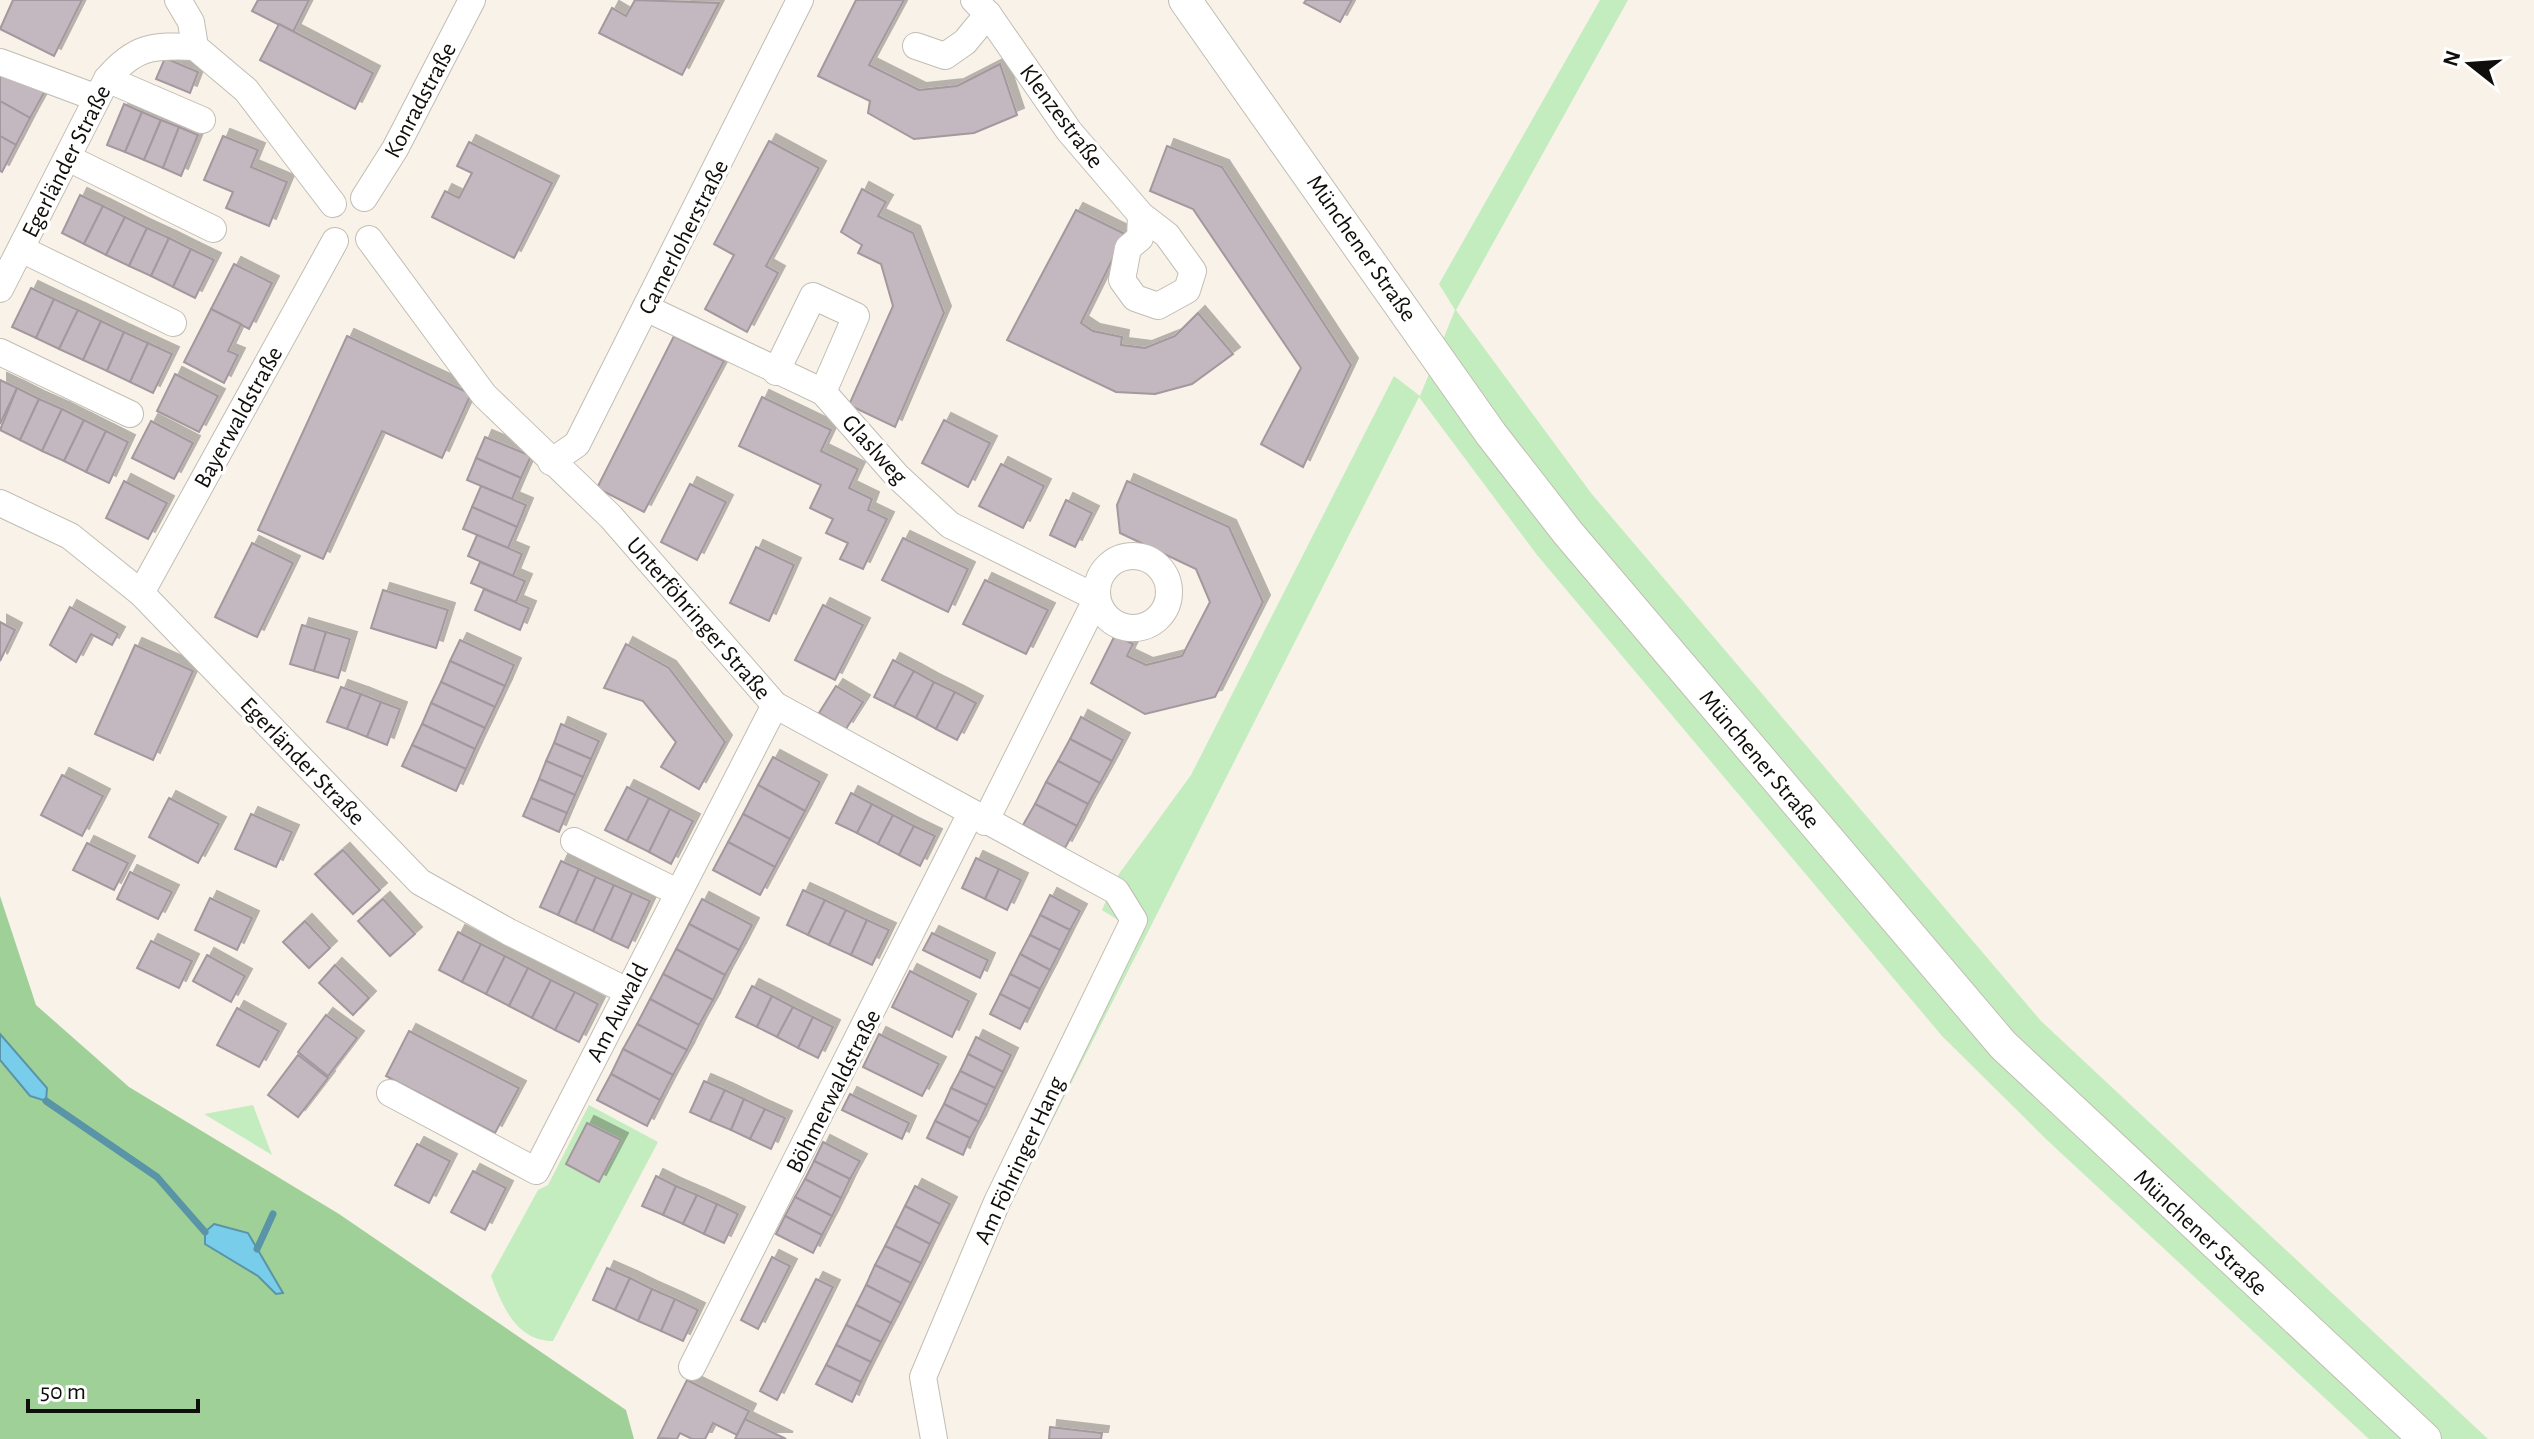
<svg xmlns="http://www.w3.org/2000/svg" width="2534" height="1439" font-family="'Alegreya Sans',sans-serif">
<defs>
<filter id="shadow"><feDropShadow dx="7" dy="-7" stdDeviation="0" flood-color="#0004"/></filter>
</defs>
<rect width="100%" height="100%" fill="#f8f2e8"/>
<g fill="#c4edbf">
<path d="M1600,0H1628L1456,310L1591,493L2041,1021L2488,1439H2369L2047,1140L1942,1036L1537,555L1419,397L1009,1206L1124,924L1102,910L1116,878L1191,775L1394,376L1420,396L1455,310L1439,284Z"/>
<path d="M253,1105L272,1155L204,1114Z"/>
<path d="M589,1105L658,1142L553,1341C516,1341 502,1305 491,1276L538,1190L548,1185Z"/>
</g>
<path fill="#9fd098" d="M0,896L36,1005L129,1087L339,1214L626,1410L634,1439H0Z"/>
<g fill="#78ceea" stroke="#5994a7" stroke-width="2">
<path d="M0,1034L47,1088L46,1101L30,1096L0,1060Z"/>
<path d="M214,1224L248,1233L283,1293L276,1294L258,1276L205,1244V1232Z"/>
</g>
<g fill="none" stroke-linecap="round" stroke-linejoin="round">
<g stroke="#5994a7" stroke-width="7">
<path d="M46,1101L157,1177L205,1232"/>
<path d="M257,1249L273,1214"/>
</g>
</g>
<g fill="#c3b8bf" stroke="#a2989e" stroke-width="2" filter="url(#shadow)">
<path d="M13,0H82L54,56L0,29Z"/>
<path d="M258,0H309L293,32L252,11Z"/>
<path d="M635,0L719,3L682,75L599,33L612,8L626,16Z"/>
<path d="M856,0H904L869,65L919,90L957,86L1000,64L1017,115L974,133L914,139L868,113L870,101L818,76Z"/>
<path d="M1306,0H1352L1340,22L1304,3Z"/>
<path d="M279,24L373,73L355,109L260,60Z"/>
<path d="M165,58L198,72L190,93L156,79Z"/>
<path d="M0,67L45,91L30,118L0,101Z"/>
<path d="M0,101L30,118L16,145L0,136Z"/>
<path d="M124,104L142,112L125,152L107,145Z"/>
<path d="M142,112L161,120L144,160L125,152Z"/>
<path d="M161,120L179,127L163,168L144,160Z"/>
<path d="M179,127L198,135L181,176L163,168Z"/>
<path d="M0,136L16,145L2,172L0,171Z"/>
<path d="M223,136L258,150L251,167L287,182L269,226L226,208L233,192L204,180Z"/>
<path d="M769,141L819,168L766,266L778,273L747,332L705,309L734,255L714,244Z"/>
<path d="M469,142L552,183L514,258L432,217L445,191L459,198L472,173L457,166Z"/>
<path d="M1167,146L1222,167L1351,365L1303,467L1261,444L1301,368L1193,209L1150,191Z"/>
<path d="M862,189L886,202L878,216L913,233L944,313L895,427L849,405L893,306L881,264L858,253L862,245L841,232Z"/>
<path d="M80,195L103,206L84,244L62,233Z"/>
<path d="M103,206L125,217L106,255L84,244Z"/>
<path d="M1076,210L1125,234L1081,323L1093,331L1122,337L1121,345L1145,348L1175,336L1198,313L1233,354L1192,384L1155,394L1116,392L1007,340Z"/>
<path d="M125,217L147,228L129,266L106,255Z"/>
<path d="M147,228L169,238L151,276L129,266Z"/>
<path d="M169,238L191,249L173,287L151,276Z"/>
<path d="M191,249L214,260L195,298L173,287Z"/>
<path d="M234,264L272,283L249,329L211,309Z"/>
<path d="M31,288L54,299L36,338L12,327Z"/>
<path d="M54,299L78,310L59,349L36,338Z"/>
<path d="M211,309L241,324L228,351L238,355L224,383L184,362Z"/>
<path d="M78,310L101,321L83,360L59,349Z"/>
<path d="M101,321L124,332L107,371L83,360Z"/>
<path d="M124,332L148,343L130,382L107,371Z"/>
<path d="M347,336L471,394L442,458L382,431L323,559L258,530Z"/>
<path d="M674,336L724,361L644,512L597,488Z"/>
<path d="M148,343L172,354L153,393L130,382Z"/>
<path d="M175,374L218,396L199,432L157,411Z"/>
<path d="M0,380L17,388L0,424Z"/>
<path d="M17,388L39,399L20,440L0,430Z"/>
<path d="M762,397L831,430L821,451L858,469L849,488L872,499L868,510L887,519L863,569L840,559L848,543L826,533L833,519L810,508L821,485L739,446Z"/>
<path d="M39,399L62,409L42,451L20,440Z"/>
<path d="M62,409L84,420L64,461L42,451Z"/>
<path d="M84,420L106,431L86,472L64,461Z"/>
<path d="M944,420L990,443L968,487L922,463Z"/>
<path d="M151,421L193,443L174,479L132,458Z"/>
<path d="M106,431L128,442L109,483L86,472Z"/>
<path d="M485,437L531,456L521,478L476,458Z"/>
<path d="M476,458L521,478L512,499L467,480Z"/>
<path d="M1001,464L1044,486L1023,528L979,506Z"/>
<path d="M124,481L167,503L148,539L106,518Z"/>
<path d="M1127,481L1229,527L1263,602L1215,697L1145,714L1091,683L1115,635L1133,644L1127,656L1146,665L1182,656L1210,602L1196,569L1120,533L1117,505Z"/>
<path d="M690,484L726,502L697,560L661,542Z"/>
<path d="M481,486L526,505L517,527L472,507Z"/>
<path d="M1066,500L1092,513L1075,547L1050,535Z"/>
<path d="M472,507L517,527L508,548L463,529Z"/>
<path d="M477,535L522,554L513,576L468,556Z"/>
<path d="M903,538L968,569L948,612L882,580Z"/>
<path d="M252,543L293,563L257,637L215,617Z"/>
<path d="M756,547L794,565L769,621L730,603Z"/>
<path d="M480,562L525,581L516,602L471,583Z"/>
<path d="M985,580L1048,610L1026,654L963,624Z"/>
<path d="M484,589L529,608L520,630L475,610Z"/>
<path d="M383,590L448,610L436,648L371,628Z"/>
<path d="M823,605L863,625L835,680L795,660Z"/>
<path d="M70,607L118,634L112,645L91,634L76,662L50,645Z"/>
<path d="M0,622L15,630L0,661Z"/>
<path d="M302,625L326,632L314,671L290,664Z"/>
<path d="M326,632L350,639L338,678L314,671Z"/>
<path d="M460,640L514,665L505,686L450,661Z"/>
<path d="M626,644L669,668L725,742L699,789L661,767L676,742L643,701L604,688Z"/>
<path d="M135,645L193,671L153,760L95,734Z"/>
<path d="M893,660L914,671L894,707L874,697Z"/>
<path d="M450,661L505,686L495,707L441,682Z"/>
<path d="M914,671L934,682L916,718L894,707Z"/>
<path d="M441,682L495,707L485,728L431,703Z"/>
<path d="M934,682L955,692L936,729L916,718Z"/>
<path d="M836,686L863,702L846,729L819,713Z"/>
<path d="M341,687L361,694L347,729L327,722Z"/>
<path d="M955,692L976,703L957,740L936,729Z"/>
<path d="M361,694L381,702L367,737L347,729Z"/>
<path d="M381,702L400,709L387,745L367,737Z"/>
<path d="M431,703L485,728L475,749L422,724Z"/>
<path d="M1081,717L1123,740L1112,761L1070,739Z"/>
<path d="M422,724L475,749L466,769L412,745Z"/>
<path d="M561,724L599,741L591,759L554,743Z"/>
<path d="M1070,739L1112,761L1100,783L1058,761Z"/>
<path d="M554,743L591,759L583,777L546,761Z"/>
<path d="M412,745L466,769L456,791L402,766Z"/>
<path d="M773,757L820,782L805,811L758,785Z"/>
<path d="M546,761L583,777L575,795L539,779Z"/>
<path d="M1058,761L1100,783L1088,804L1046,782Z"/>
<path d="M62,775L103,796L82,836L41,815Z"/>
<path d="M539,779L575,795L567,813L531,798Z"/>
<path d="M1046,782L1088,804L1077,826L1035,804Z"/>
<path d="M758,785L805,811L790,839L743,814Z"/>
<path d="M627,787L649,798L627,841L605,830Z"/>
<path d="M851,793L872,804L857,833L836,823Z"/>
<path d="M169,798L219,824L198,863L149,837Z"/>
<path d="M531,798L567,813L559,832L523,816Z"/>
<path d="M649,798L670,809L649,852L627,841Z"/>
<path d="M872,804L893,815L878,844L857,833Z"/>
<path d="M1035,804L1077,826L1065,848L1023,825Z"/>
<path d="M670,809L693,821L671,864L649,852Z"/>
<path d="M251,814L292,832L276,867L235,849Z"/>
<path d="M743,814L790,839L775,867L728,842Z"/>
<path d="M893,815L914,826L899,855L878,844Z"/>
<path d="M914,826L935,836L920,866L899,855Z"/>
<path d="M728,842L775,867L760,895L713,870Z"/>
<path d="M87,843L128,863L114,890L73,870Z"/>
<path d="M343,850L380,890L353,914L315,874Z"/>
<path d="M976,858L999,869L985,899L962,888Z"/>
<path d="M561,861L579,869L558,915L540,907Z"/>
<path d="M579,869L596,877L575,923L558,915Z"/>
<path d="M999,869L1021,880L1007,910L985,899Z"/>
<path d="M130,872L172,892L158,919L117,899Z"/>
<path d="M596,877L614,885L593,931L575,923Z"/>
<path d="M614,885L632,893L611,940L593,931Z"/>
<path d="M803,890L825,900L808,935L787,925Z"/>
<path d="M632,893L650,901L628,948L611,940Z"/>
<path d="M1050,895L1080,911L1070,930L1040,915Z"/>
<path d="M210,898L252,918L237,950L195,930Z"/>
<path d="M383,899L415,934L390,956L358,921Z"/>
<path d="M702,899L752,925L739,950L689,924Z"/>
<path d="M825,900L846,910L829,945L808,935Z"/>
<path d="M846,910L867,920L851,955L829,945Z"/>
<path d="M1040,915L1070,930L1060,950L1030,935Z"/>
<path d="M867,920L889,930L872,965L851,955Z"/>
<path d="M305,921L330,948L309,968L283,942Z"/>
<path d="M689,924L739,950L725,975L676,949Z"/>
<path d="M458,932L481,944L462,982L439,970Z"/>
<path d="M932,933L988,960L980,978L923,950Z"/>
<path d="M1030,935L1060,950L1050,970L1020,954Z"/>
<path d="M151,941L192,961L179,988L137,968Z"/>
<path d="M481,944L505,956L486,994L462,982Z"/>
<path d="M676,949L725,975L713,1000L663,974Z"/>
<path d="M1020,954L1050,970L1040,989L1010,974Z"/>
<path d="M207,955L245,976L231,1002L193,981Z"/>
<path d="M505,956L528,968L509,1006L486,994Z"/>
<path d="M335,965L369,998L353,1015L319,983Z"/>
<path d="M528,968L551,980L532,1018L509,1006Z"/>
<path d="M910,971L969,1001L952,1037L892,1007Z"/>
<path d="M663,974L713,1000L699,1025L650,999Z"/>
<path d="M1010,974L1040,989L1030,1009L1000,994Z"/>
<path d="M551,980L575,992L555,1030L532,1018Z"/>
<path d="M752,986L772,996L757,1027L736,1017Z"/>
<path d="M575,992L598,1004L579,1042L555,1030Z"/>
<path d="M1000,994L1030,1009L1020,1029L990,1014Z"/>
<path d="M772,996L793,1007L777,1037L757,1027Z"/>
<path d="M650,999L699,1025L687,1050L637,1024Z"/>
<path d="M793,1007L813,1017L798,1048L777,1037Z"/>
<path d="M237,1008L279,1031L259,1067L217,1045Z"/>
<path d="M326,1015L357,1038L328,1076L298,1052Z"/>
<path d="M813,1017L833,1027L818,1058L798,1048Z"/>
<path d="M637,1024L687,1050L673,1075L623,1049Z"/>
<path d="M409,1031L519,1088L495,1133L386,1076Z"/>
<path d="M879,1034L939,1064L922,1096L863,1067Z"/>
<path d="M976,1037L1011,1055L1003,1072L968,1054Z"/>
<path d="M623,1049L673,1075L660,1100L611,1074Z"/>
<path d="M968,1054L1003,1072L995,1088L960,1071Z"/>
<path d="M298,1055L328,1078L298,1117L268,1095Z"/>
<path d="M960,1071L995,1088L987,1105L951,1088Z"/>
<path d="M611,1074L660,1100L647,1126L597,1100Z"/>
<path d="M704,1081L725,1090L710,1121L690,1112Z"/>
<path d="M951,1088L987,1105L979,1122L944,1104Z"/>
<path d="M725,1090L744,1099L731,1130L710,1121Z"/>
<path d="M850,1094L909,1123L902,1139L842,1110Z"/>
<path d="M744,1099L765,1109L750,1139L731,1130Z"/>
<path d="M944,1104L979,1122L970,1138L935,1121Z"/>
<path d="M765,1109L785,1118L771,1149L750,1139Z"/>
<path d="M935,1121L970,1138L963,1155L927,1138Z"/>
<path d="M587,1123L621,1140L599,1182L566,1164Z"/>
<path d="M823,1142L860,1161L850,1179L814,1161Z"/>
<path d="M417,1144L450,1161L429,1203L395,1185Z"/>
<path d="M814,1161L850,1179L841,1198L805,1179Z"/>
<path d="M473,1171L506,1188L485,1230L451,1212Z"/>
<path d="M656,1176L676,1186L663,1215L642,1206Z"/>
<path d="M805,1179L841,1198L832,1216L795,1197Z"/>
<path d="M676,1186L697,1195L683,1224L663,1215Z"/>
<path d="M915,1186L950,1204L940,1224L905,1206Z"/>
<path d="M697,1195L717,1204L704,1234L683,1224Z"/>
<path d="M795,1197L832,1216L822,1235L785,1216Z"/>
<path d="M717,1204L738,1214L724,1243L704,1234Z"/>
<path d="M905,1206L940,1224L930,1244L895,1226Z"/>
<path d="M785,1216L822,1235L813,1253L776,1234Z"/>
<path d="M895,1226L930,1244L921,1263L885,1246Z"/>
<path d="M885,1246L921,1263L911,1283L875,1265Z"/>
<path d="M772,1257L790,1266L758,1329L741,1320Z"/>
<path d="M875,1265L911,1283L901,1303L866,1285Z"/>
<path d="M607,1268L630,1278L615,1310L593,1300Z"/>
<path d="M630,1278L652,1289L638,1321L615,1310Z"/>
<path d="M816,1279L833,1287L777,1400L760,1391Z"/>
<path d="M866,1285L901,1303L891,1323L856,1305Z"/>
<path d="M652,1289L675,1299L661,1331L638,1321Z"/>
<path d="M675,1299L698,1310L683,1341L661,1331Z"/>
<path d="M856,1305L891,1323L881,1342L846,1325Z"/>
<path d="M846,1325L881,1342L871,1362L836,1345Z"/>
<path d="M836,1345L871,1362L861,1382L826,1365Z"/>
<path d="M826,1365L861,1382L852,1402L816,1384Z"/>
<path d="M687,1380L749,1411L737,1435L713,1423L705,1439H692L680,1433L677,1439L658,1438Z"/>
<path d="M745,1419L786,1439H735Z"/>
<path d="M1050,1427L1102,1433L1101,1439H1049Z"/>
</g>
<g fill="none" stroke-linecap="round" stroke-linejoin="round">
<g stroke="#c2bdb3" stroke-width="28">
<g id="minor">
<path d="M178,0L191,22L195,47L246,90L333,204"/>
<path d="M988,14L1069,131L1141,215L1167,235L1193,271L1187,290L1158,306L1135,298L1122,280L1128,248L1140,238L1141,215"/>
<path d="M916,46L945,56L965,42L988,14L974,0"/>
<path d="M0,62L97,98"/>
<path d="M107,79L202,120"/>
<path d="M68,158L213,229"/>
<path d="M364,198L395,149L472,0"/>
<path d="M369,239L484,395L611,517L775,705L1116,891L1134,920L997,1202L923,1377L934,1439"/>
<path d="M21,249L173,323"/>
<path d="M0,289L107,79C135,46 153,45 195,47"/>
<path d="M648,309L823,392L897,476L950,525L1097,598L985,822"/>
<path d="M0,352L130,414"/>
<path d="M776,372L813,296L856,316L823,392"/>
<path d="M551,462L577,444L800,0"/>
<path d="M0,503L70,536L141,593L420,882L509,932L627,991"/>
<circle cx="1133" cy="592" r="36"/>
<path d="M141,593L335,241"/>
<path d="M574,841L677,892"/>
<path d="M390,1093L536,1171L775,705"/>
<path d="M692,1367L971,813"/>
</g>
</g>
<g stroke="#c2bdb3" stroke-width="34">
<path id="major" d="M1185,0L1491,434L1568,533L2003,1045L2425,1439"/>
</g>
<use href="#minor" stroke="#fff" stroke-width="26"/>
<use href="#major" stroke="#fff" stroke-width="32"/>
</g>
<g text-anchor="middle" stroke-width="7" stroke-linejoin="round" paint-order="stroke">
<g font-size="24" fill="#100e0a" stroke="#fff">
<text transform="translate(420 100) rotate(-62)" y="8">Konradstraße</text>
<text transform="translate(1062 116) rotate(53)" y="8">Klenzestraße</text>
<text transform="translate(66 161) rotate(-63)" y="8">Egerländer Straße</text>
<text transform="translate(683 237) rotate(-63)" y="8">Camerloherstraße</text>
<text transform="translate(1362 248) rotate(55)" y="8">Münchener Straße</text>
<text transform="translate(238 417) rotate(-61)" y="8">Bayerwaldstraße</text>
<text transform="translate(875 449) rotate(48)" y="8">Glaslweg</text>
<text transform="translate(699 618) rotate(49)" y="8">Unterföhringer Straße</text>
<text transform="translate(1760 759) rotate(50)" y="8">Münchener Straße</text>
<text transform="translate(303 761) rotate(46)" y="8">Egerländer Straße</text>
<text transform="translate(617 1012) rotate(-63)" y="8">Am Auwald</text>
<text transform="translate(833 1091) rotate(-63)" y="8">Böhmerwaldstraße</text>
<text transform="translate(1019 1160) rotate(-65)" y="8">Am Föhringer Hang</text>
<text transform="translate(2201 1232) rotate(43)" y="8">Münchener Straße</text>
</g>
</g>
<g transform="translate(2470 64) rotate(287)" stroke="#ffffff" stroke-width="6" paint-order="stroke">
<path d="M0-6L14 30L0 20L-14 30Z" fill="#100e0a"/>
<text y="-12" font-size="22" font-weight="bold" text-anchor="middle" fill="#100e0a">N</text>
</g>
<path d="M28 1399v12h170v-12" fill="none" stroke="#100e0a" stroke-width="4"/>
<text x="40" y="1399" font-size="24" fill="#100e0a" stroke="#ffffff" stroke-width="6" paint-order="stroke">50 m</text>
</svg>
